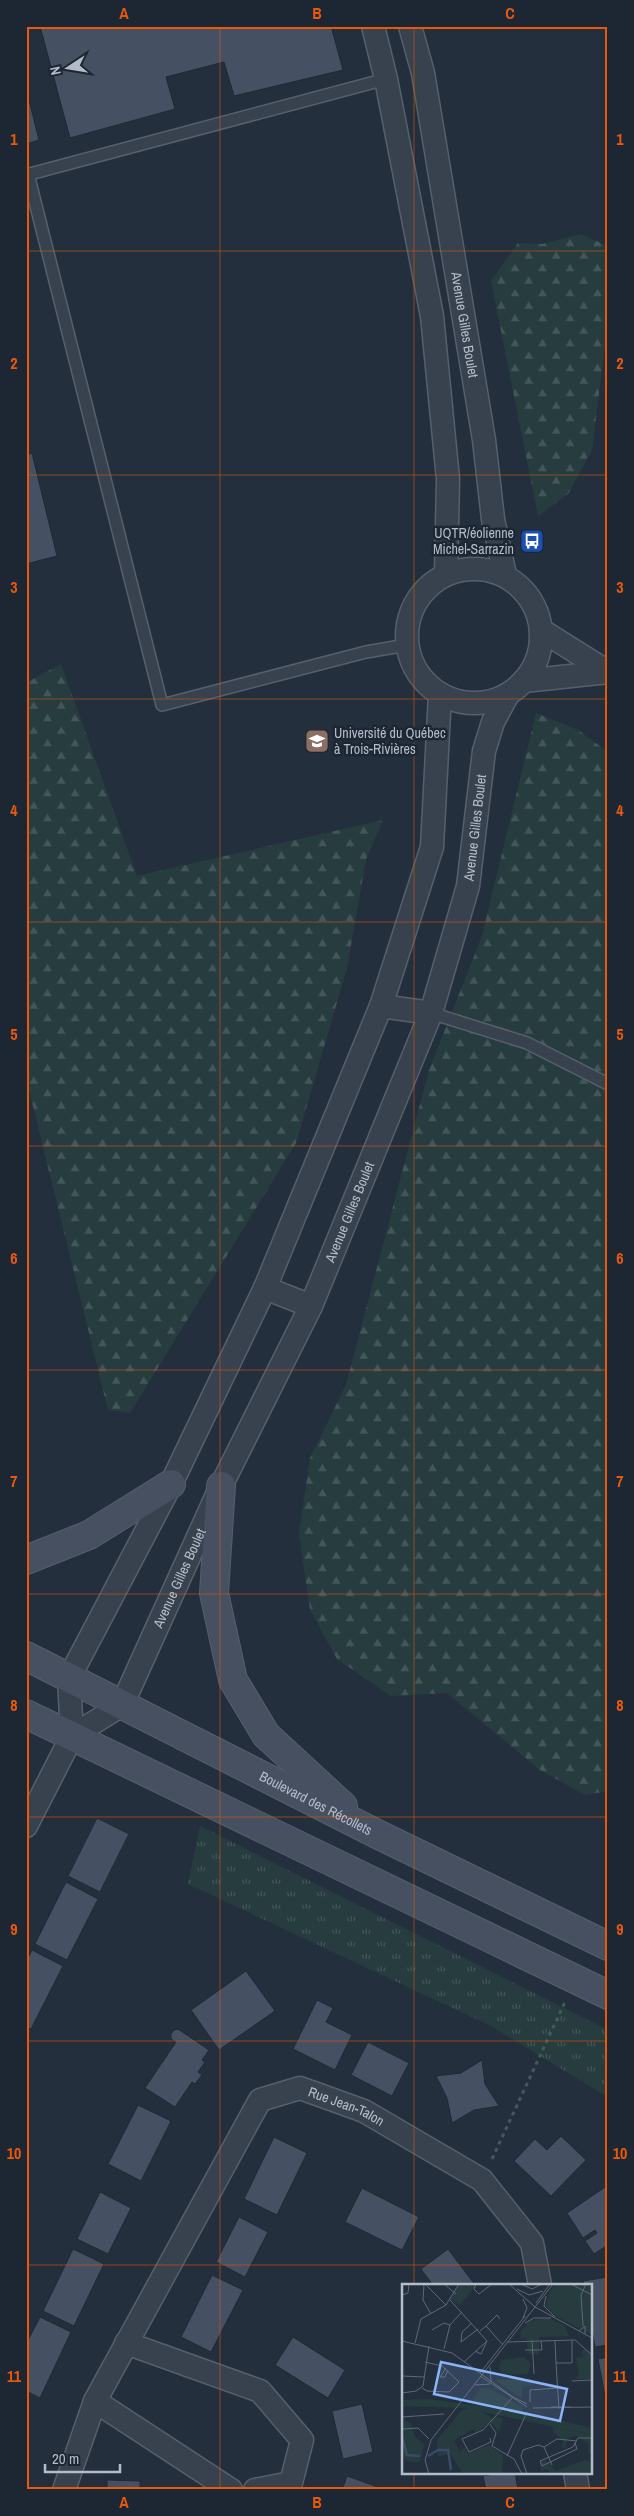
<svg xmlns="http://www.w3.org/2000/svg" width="634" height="2516" font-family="'Archivo Narrow',sans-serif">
<defs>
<pattern id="grass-tufts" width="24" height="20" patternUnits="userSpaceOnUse" patternTransform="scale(1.25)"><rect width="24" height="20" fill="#263c3f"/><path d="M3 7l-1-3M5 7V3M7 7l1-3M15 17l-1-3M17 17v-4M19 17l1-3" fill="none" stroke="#435659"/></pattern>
<pattern id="forest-firs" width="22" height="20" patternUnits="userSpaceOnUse" patternTransform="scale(1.25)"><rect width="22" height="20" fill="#263c3f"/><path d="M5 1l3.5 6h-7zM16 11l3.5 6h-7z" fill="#435659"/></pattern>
</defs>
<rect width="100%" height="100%" fill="#242f3e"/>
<path fill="url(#grass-tufts)" d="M200,1826L608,2030V2097L489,2025L188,1884Z"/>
<g fill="url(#forest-firs)">
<path d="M581,234L608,246V321L592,450L568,494L538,516L491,281L518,243L542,244Z"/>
<path d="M61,664L137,876L383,820L366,860L347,968L296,1143L130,1413L108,1410L26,1078V683Z"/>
<path d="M536,713L578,730L608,752V1791L585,1795L540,1770L447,1693L391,1696L337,1659L310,1610L299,1534L310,1458L346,1385L429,1070L482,936Z"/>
</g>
<g fill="#455162" stroke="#1f2835">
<path d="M40,26H331L343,70L234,96L224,62L166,77L175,109L70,138Z"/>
<path d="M26,88L39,140L26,144Z"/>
<path d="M32,453L57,556L26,564V455Z"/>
<path d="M97,1818L129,1834L100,1892L68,1876Z"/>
<path d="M66,1882L98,1899L67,1960L35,1944Z"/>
<path d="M32,1950L63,1966L31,2029L26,2027V1962Z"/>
<path d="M246,1971L275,2011L219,2050L191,2010Z"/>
<path d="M317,2000L333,2008L326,2022L352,2035L335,2070L293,2049Z"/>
<path d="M178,2029L209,2050L202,2060L205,2062L198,2072L202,2075L195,2084L192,2082L175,2107L145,2088L176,2042L171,2039V2034L174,2030Z"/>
<path d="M368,2042L409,2063L392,2096L351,2075Z"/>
<path d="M482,2060L485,2084L499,2106L474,2110L452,2123L447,2098L436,2076L461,2073Z"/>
<path d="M138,2105L171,2121L141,2181L108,2164Z"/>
<path d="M561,2136L586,2160L551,2196L514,2161L535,2139L547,2150Z"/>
<path d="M274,2137L307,2153L277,2215L244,2199Z"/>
<path d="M608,2185V2245L594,2254L585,2241L597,2233L595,2230L583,2238L567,2213Z"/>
<path d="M362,2188L419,2217L402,2250L345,2222Z"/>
<path d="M100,2192L131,2208L108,2254L77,2239Z"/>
<path d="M239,2217L268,2232L245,2277L216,2262Z"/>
<path d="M73,2249L104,2264L74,2326L43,2311Z"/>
<path d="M448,2249L475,2285H433L421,2269Z"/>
<path d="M212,2275L243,2290L211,2352L181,2337Z"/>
<path d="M608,2277V2345L595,2347L590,2320V2285H584L583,2281Z"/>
<path d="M40,2317L71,2332L40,2398L26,2391V2344Z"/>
<path d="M293,2337L345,2370L328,2398L275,2365Z"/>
<path d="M608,2357V2407H607L598,2359Z"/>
<path d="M362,2404L373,2452L343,2459L332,2411Z"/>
<path d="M506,2472H515L518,2490H486L483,2476Z"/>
<path d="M347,2476L378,2487L377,2490H342Z"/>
<path d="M107,2480L140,2481V2490H107Z"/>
</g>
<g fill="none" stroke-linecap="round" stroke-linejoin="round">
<g stroke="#565f6c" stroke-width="14">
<g id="lane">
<path d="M28,174L162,705L366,652L407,645"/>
<path d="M26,175L386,79"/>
<path d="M431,1013L527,1043L608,1084"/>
</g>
</g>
<g stroke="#565f6c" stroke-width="25">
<g id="street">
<path d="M373,26L386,79L432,316L448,479L446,574"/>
<path id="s1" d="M410,26L423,73L484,440L493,519L505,575"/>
<circle cx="474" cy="636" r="67"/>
<path d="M541,630L608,672"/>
<path d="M524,681L608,672"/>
<path d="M381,1006L431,1013"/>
<path d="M265,1288L311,1306"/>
<path id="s2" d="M72,1736L122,1705L221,1486L311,1306L431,1013L468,886L484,751L493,722L508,694"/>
<path d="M26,1826L72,1736L69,1678L171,1484L265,1288L381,1006L432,847L440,694"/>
<path d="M126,2343L260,2391L302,2440L291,2483L255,2490"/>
<path d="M95,2401L231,2490"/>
<path d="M575,2472L578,2490"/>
<path id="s3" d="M64,2490L95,2401L260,2100L300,2088L364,2111L482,2180L532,2243L540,2285"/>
</g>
</g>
<g stroke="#565f6c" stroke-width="30">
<g id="secondary">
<path d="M221,1486L214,1593L233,1680L266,1735L343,1806"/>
<path d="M26,1560L89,1535L171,1484"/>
<path id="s4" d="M26,1656L377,1834L608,1946"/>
<path d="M26,1714L608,1995"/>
</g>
</g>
<path stroke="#44595c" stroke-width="3" stroke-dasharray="4 4" stroke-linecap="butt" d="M492,2159L565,2002"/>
<use href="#lane" stroke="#38414e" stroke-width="11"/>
<use href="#street" stroke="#38414e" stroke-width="22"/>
<use href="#secondary" stroke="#465061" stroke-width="28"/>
</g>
<path fill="none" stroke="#e8590c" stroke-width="1" stroke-opacity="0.55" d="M220,26V2490M414,26V2285M26,251H608M26,475H608M26,699H608M26,922H608M26,1146H608M26,1370H608M26,1594H608M26,1817H608M26,2041H608M26,2265H608M414,2472V2490"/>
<defs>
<g id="bus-square" transform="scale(1.25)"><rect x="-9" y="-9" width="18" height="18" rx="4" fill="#1a4fb4" stroke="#1d2633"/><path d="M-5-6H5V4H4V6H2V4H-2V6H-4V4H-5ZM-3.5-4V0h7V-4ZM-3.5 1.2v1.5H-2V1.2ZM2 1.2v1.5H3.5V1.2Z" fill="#fff"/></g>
<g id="university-square" transform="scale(1.25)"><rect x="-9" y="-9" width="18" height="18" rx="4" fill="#8d6e63" stroke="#1d2633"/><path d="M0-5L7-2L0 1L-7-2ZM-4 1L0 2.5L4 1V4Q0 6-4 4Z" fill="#fff"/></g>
</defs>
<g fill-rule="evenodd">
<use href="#bus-square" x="532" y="541"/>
<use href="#university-square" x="317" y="741"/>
</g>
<g text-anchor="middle" stroke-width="5" stroke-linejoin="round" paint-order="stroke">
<g font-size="14" fill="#b4bcc9" stroke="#1d2633">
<text dy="5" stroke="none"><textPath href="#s1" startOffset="304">Avenue Gilles Boulet</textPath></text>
<text dy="5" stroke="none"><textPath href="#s2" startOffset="1008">Avenue Gilles Boulet</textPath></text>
<text dy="5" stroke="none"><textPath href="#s2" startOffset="602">Avenue Gilles Boulet</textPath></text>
<text dy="5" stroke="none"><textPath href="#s2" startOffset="198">Avenue Gilles Boulet</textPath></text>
<text dy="5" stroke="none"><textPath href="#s4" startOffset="325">Boulevard des Récollets</textPath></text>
<text dy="5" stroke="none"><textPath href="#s3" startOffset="529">Rue Jean-Talon</textPath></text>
</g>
<g font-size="14" fill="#b4bcc9" stroke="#1d2633" text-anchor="end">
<text x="514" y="538">UQTR/éolienne<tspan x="514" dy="16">Michel-Sarrazin</tspan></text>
<text x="334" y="738" text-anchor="start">Université du Québec<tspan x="334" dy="16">à Trois-Rivières</tspan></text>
</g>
</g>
<g transform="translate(402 2284)">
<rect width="190" height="190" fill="#242f3e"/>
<path d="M56,0H75L58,21L48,15ZM146,34L162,41L167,52L137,53V70H127L124,53L119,55L118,48L127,37ZM130,95L131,101L120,103V115L93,96ZM78,104L89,105L123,124L117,129H94L69,119ZM61,125H76L91,135L94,132L101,135L97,148L88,137L79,145L74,148L72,145L52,156L57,168L63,164L66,169L87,161L101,172L100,190H61L48,169L36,173L35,156ZM0,134L9,140L13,153L22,160L19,176L15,179L5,177L0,172ZM151,143L190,151V172L186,169L187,160L175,152L166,154L163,164L160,163L161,156L151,148ZM142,175L154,187L183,176L190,179V188L148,190L146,185L139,187V177Z" fill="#263c3f"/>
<path d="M153,0H190V51L154,32L144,22L147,8Z" fill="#263c3f"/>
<path d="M185,65L190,71V95H174L177,89L174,74L181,73L180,66ZM27,115L121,128L190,144V151L62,124L0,122V116Z" fill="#263c3f"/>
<path d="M121,73L129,79L126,90L99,91L97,81L100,76Z" fill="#263c3f"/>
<path fill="none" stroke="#394c67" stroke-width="2.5" d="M0,153L5,171L18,172M26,172L36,166H46L49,186"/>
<path fill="none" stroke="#5e6776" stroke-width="1" d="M22,0L21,16L29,30M23,0L44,21M42,0L54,10M74,0L72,5L77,10L90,0M107,0L133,23L190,54M119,0L130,5L140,0M169,0L190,11M115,5L127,11L141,7M0,11L6,9L7,0M144,12L142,22L153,33M121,15L125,24L121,34M48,16L85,57M134,19L148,0M70,39L60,48L59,58L76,45M123,39L132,34H149M84,42L95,31L98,35M181,42L179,11L184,0M30,46L42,39L48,41M78,47L84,42L101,61M177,47L183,42V50M130,56L132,90M0,57L50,69L111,113L125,120M153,57L154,79M106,58L173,56L190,71M13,59L19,35L44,21L57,0M42,65L48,41L60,28M123,66H140L139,57M73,67L79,70L85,57M62,78L85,57M88,83L89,98M44,84L38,93H43L46,86M78,89L123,32M0,92L22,93M78,92L125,123M170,97L190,96M73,101L88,100M20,104L25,107L47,108L57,98L40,82L23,78M0,109L14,107L21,102L27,62M128,118V106L156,104M149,123H169M131,124L190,123M157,125L154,79H170V57M0,133L42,130M88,140L94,149L90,162L112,175L120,190M0,145L16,144L27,155M88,154L89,158L67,168L60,155L81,146L111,113M173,159L175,165L140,182L138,177L171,163L173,159L176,154H190M142,163L150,181M105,172L125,128M27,190L23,176L29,156L151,0M125,190L119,172L121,166L136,161L142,163L155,155L175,157"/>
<path fill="#8ab4f8" fill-opacity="0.15" stroke="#8ab4f8" stroke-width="2.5" d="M39,78L165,105L158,137L32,110Z"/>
<rect width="190" height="190" fill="none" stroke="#b4bcc9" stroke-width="2.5"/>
</g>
<rect width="634" height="2516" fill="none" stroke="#1d2633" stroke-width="55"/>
<g transform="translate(68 68) rotate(258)" stroke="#1d2633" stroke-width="4" paint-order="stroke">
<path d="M0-4L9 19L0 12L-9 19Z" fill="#b4bcc9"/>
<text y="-8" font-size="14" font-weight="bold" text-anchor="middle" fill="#b4bcc9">N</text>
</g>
<path d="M45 2464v8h75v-8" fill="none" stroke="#b4bcc9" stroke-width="2.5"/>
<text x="52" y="2464" font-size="15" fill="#b4bcc9" stroke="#1d2633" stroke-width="4" paint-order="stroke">20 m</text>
<rect x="28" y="28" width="578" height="2460" fill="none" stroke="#e8590c" stroke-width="2"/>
<g font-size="16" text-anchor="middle" font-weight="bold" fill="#e8590c">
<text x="124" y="19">A</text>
<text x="317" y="19">B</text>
<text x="510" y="19">C</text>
<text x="14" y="145">1</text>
<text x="620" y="145">1</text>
<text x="14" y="369">2</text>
<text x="620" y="369">2</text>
<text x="14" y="593">3</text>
<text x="620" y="593">3</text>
<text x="14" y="816">4</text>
<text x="620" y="816">4</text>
<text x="14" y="1040">5</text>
<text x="620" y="1040">5</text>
<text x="14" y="1264">6</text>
<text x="620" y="1264">6</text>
<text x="14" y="1487">7</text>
<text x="620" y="1487">7</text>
<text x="14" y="1711">8</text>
<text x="620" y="1711">8</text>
<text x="14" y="1935">9</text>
<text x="620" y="1935">9</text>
<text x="14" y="2159">10</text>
<text x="620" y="2159">10</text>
<text x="14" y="2382">11</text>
<text x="620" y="2382">11</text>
<text x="124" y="2508">A</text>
<text x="317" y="2508">B</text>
<text x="510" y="2508">C</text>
</g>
</svg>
